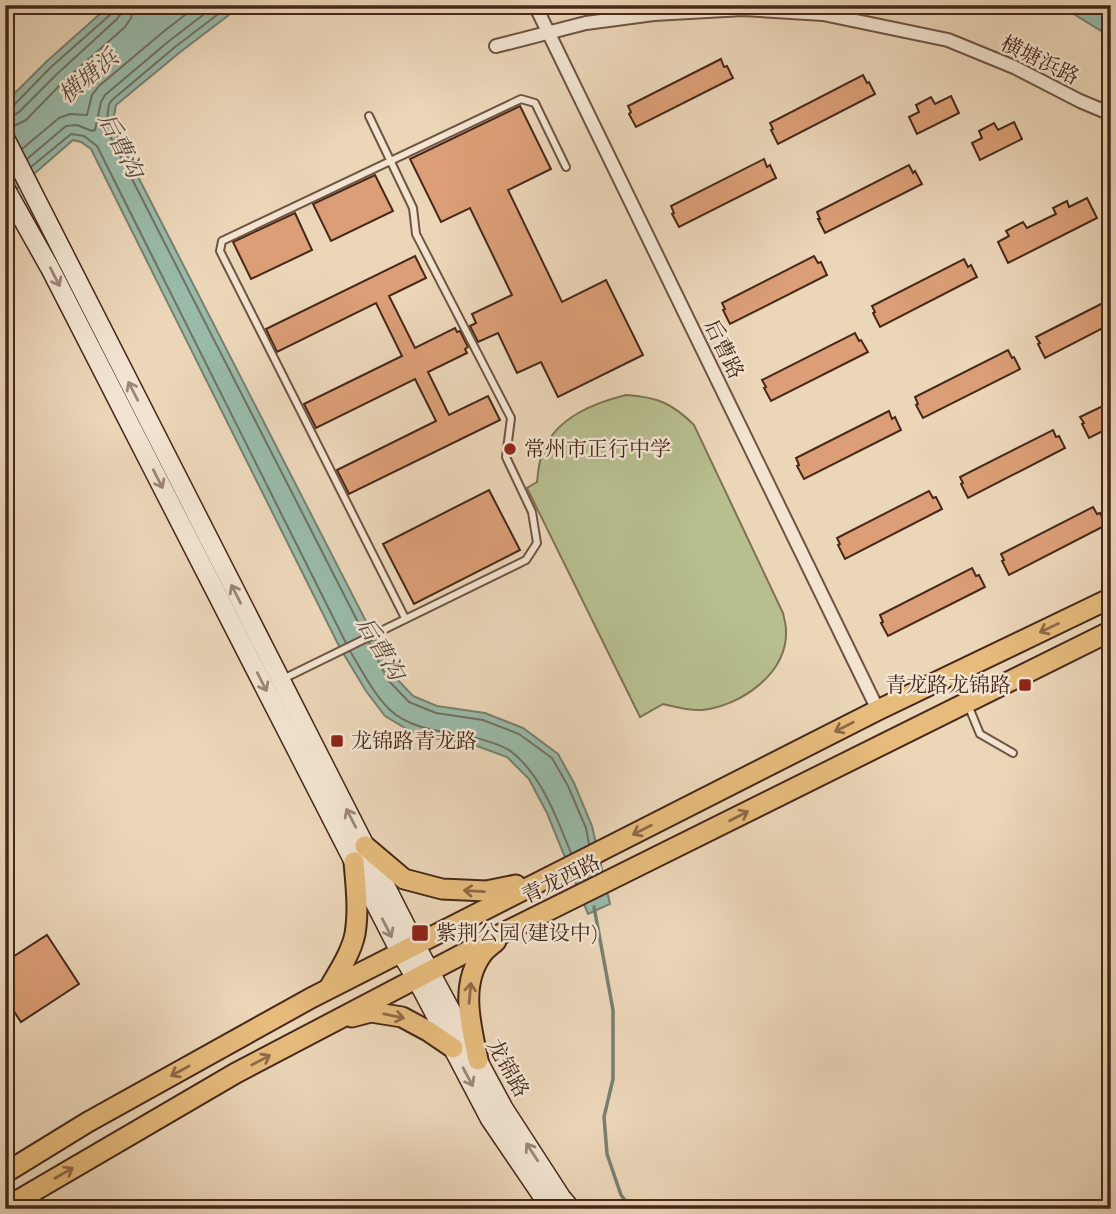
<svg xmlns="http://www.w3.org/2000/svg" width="1116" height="1214" font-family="'Old Standard TT','Noto Serif SC',serif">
<rect width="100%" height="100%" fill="#ebd6b8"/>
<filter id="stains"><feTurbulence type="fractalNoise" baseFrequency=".00286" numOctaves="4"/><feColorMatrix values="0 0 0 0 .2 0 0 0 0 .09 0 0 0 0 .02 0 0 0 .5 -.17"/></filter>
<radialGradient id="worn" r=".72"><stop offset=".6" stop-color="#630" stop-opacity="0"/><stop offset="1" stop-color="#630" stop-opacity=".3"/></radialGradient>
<path fill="#b7be8f" stroke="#7f7354" stroke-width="2" d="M626,395C657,397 672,403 694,425L783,613C784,619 786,624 786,630C788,673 741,706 702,710C689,711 676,707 663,704L640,717L527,488L537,482C538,471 539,459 544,449C558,417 594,403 626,395Z"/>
<g fill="#99baa9" stroke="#788070" stroke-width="2">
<path d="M110,5H242L179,53L116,105L112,126L394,676L413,696L437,706L485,713L523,728L558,754L574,783L592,826L610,904L588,914L547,813L529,779L507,757L469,743L432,738L412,732L385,716L366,691L340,648L91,149L81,142L73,140L5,199V103L46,62Z"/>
<path d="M1059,5H1111V37Z"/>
</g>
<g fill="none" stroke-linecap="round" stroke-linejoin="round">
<g stroke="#707162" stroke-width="2">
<path d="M230,5L175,47L112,100L109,104L106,128L364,634"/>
<path d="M5,108L13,106L51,67L111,14L114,5"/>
<path d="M5,117L13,116L19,112L57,74L117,19L122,12V5"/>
<path d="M5,127L16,125L26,120L64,81L125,27L131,18L133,5"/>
<path d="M22,149L59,118L70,114L87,115L92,95L99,86L163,32L198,5"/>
<path d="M27,159L66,126L77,125L92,131L95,130L101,102L105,95L169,41L216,5"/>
<path d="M31,167L71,134L84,136L97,146L346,643"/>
<path d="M369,642L388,680L409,702L436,713L483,720L519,734L552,758L568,786L586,828L589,844"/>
<path d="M350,651C362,671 373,693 389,709C406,726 434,731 458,734C471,736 503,744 513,753C543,778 556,817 571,853"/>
</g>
<path stroke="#788070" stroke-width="3.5" d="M594,907L613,1010V1079L604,1117L607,1154L621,1195L632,1209"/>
</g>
<g fill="#db9e76" stroke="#47281a" stroke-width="2">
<path d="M721,59L724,67L727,66L733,78L636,127L629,114L631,112L628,106Z"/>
<path d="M863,75L867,83L869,82L875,94L778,144L771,130L773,129L770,123Z"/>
<path d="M951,96L959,113L917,134L909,117L919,112L916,105L931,97L935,104Z"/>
<path d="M520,106L551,169L508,190L562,302L606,280L643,355L558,397L541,362L517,373L498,333L478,342L470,326L476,323L472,314L512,295L470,208L441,222L410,159Z"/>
<path d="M1014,122L1022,139L980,160L972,143L982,138L979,131L994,123L998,130Z"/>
<path d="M764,159L767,167L770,165L776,178L679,227L672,214L674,213L671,206Z"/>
<path d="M909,165L913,173L915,171L922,184L825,233L818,219H820L817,212Z"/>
<path d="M375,175L393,211L331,241L313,204Z"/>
<path d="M1087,198L1097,218L1008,263L998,242L1009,236L1006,231L1023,222L1027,228L1056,214L1053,208L1067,201L1069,207Z"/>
<path d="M295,213L312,250L251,279L233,242Z"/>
<path d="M415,256L426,278L389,296L415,348L455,328L457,332L460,331L468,347L465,349L467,353L428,372L449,415L488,396L500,420L349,494L337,470L436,421L415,379L316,428L304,404L402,356L376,303L277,352L266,329Z"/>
<path d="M814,256L818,263L821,262L827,275L730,324L723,310L725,309L722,303Z"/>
<path d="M964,259L968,267L971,265L977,277L880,327L873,313L875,312L872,306Z"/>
<path d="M1111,299V324L1045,358L1038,344L1040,343L1036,337Z"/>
<path d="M855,333L859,341L861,340L868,352L771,401L764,388L766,387L762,380Z"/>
<path d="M1008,350L1012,358L1014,357L1020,369L923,418L916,405L918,404L915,397Z"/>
<path d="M1111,402V427L1089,438L1082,424L1084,423L1080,417Z"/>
<path d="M889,411L892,419L895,417L901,430L804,479L797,466L799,465L796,458Z"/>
<path d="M1053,430L1056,437L1059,436L1065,448L968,498L961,484L963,483L960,477Z"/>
<path d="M489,490L520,550L414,604L383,544Z"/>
<path d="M929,491L933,498L936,497L942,509L845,559L838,545L840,544L837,538Z"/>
<path d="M1093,507L1097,514L1100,513L1106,525L1009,575L1002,561L1004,560L1001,554Z"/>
<path d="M972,568L976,576L979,575L985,587L888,636L881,623L883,622L880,615Z"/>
<path d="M47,935L79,984L21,1022L5,998V962Z"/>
</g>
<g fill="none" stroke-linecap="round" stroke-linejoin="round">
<g stroke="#705442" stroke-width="10">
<g id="service">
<path d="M405,618L220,251L222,241L521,99L535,103L566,167"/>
<path d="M956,676L980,734L1013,753"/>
<path d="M283,679L526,560L537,543L532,512L506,457L511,418L416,234L413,208L369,116"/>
</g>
</g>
<g stroke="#705442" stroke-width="16">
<g id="minor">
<path d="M535,5L878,710"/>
<path d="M496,46L586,23L654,14L743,9L823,14L948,40L1014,67L1080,101L1111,114"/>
</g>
</g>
<g stroke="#47281a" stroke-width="21">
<g id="secondary">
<path d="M5,138L415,944L504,1109L561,1197L571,1209"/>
<path d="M5,188L50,268L400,952L416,978L490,1119L551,1209"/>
</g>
</g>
<g stroke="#47281a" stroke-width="23">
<g id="primary">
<path d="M365,846L404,879L442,889L486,891L516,885"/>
<path d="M329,988C339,971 351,953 355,934C359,910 356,886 354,862"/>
<path d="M352,1017L371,1012L402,1017L428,1031L453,1048"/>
<path d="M478,1060C471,1026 459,984 483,953C487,948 492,945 496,941"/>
<path d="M5,1173L88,1122L311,998L878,710L1111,598"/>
<path d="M5,1208L236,1073L499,935L1111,631"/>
</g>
</g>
<use href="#service" stroke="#f2e4d1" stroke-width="6"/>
<use href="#minor" stroke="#f2e4d1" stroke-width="12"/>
<use href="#secondary" stroke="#f2e4d1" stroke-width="18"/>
<use href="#primary" stroke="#e6bb7c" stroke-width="19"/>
</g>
<defs><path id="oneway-shaft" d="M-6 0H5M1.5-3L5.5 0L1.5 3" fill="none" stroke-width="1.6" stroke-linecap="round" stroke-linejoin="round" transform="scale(1.75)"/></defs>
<g stroke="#9c8676">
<use href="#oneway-shaft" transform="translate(55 277) rotate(63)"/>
<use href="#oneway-shaft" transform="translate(133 391) rotate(-117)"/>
<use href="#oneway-shaft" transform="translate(158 479) rotate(63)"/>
<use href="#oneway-shaft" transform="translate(236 594) rotate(-117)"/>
<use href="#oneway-shaft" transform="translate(262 682) rotate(63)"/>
<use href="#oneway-shaft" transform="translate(351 818) rotate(-117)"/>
<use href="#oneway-shaft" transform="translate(387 928) rotate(63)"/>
<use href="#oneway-shaft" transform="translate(468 1077) rotate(62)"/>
<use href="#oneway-shaft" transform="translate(532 1152) rotate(-123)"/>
</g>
<g stroke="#8f6a46">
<use href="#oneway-shaft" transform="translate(1049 628) rotate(154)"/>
<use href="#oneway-shaft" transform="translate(844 727) rotate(153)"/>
<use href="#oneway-shaft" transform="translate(739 816) rotate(-27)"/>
<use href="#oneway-shaft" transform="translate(642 830) rotate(153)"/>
<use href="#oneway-shaft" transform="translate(474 891) rotate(-177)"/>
<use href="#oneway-shaft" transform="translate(470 993) rotate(-85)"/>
<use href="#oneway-shaft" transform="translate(394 1016) rotate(12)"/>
<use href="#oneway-shaft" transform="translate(261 1060) rotate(-28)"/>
<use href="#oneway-shaft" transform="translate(180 1071) rotate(151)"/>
<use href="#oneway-shaft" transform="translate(64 1173) rotate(-30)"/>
</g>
<g fill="#8f2418" stroke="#f2e4d1" stroke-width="2.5">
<circle cx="510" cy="449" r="7"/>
<rect x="1018" y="678" width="14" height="14" rx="3.5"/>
<rect x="330" y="734" width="14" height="14" rx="3.5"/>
<rect x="411" y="924" width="18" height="18" rx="3.5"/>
</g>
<g text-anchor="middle" stroke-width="5" stroke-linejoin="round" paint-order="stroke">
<g font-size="21" fill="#47281a" stroke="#f2e4d1">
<text transform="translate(1040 60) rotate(26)" y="7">横塘浜路</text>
<text transform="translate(724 349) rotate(64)" y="7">后曹路</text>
<text transform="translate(561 879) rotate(-26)" y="7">青龙西路</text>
<text transform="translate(508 1068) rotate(61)" y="7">龙锦路</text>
</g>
<g font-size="21" fill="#47281a" stroke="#f2e4d1" text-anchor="start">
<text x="524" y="456">常州市正行中学</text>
<text x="1011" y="692" text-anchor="end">青龙路龙锦路</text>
<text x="351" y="748">龙锦路青龙路</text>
<text x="436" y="940">紫荆公园(建设中)</text>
</g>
<g font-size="23" font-style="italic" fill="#5c4c3e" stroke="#f2e4d1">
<text transform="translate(88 76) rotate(-40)" y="8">横塘浜</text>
<text transform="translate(121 145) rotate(63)" y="8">后曹沟</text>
<text transform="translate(381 648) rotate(59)" y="8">后曹沟</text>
</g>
</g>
<rect width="1116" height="1214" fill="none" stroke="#ebd6b8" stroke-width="28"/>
<rect x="7" y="7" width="1102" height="1200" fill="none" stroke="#47281a" stroke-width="3.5"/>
<rect x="14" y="14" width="1088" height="1186" fill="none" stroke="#47281a" stroke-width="2"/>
<rect width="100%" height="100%" filter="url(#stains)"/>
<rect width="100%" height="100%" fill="url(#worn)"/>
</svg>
